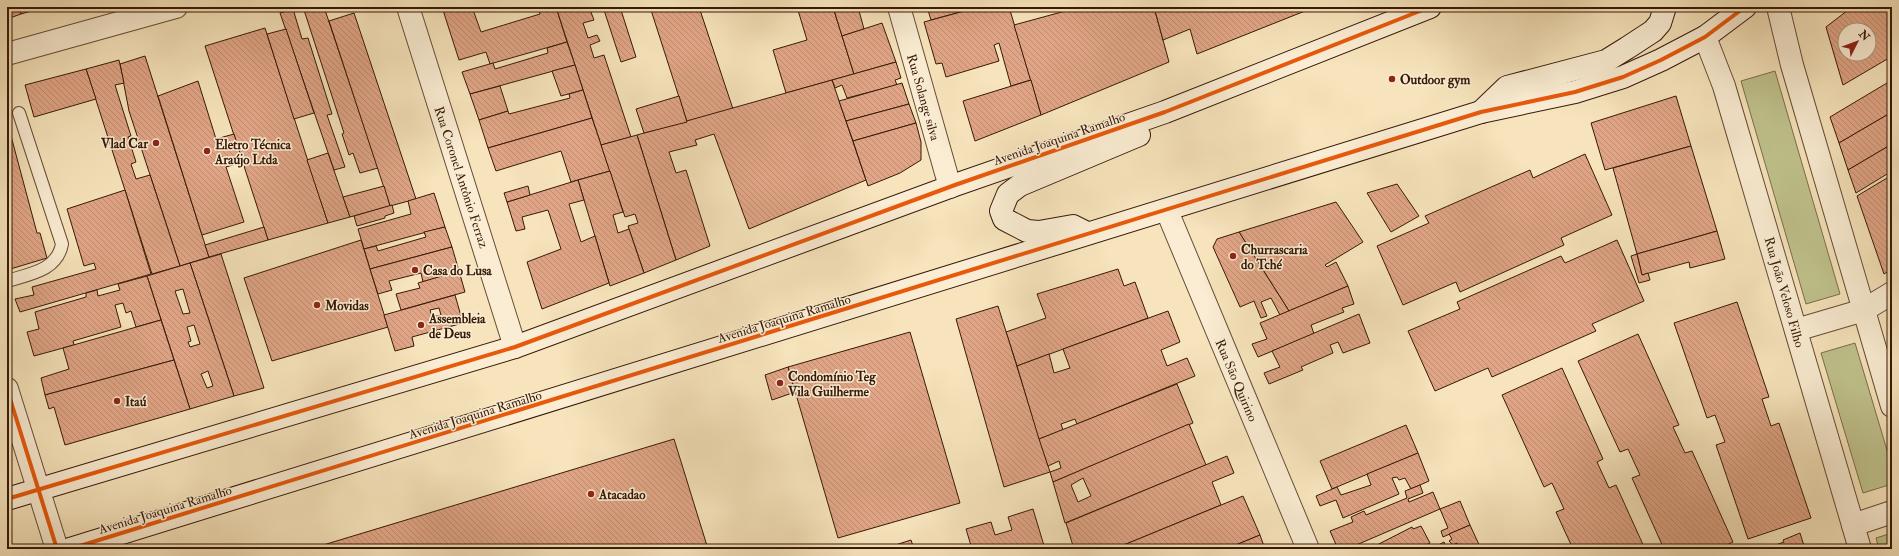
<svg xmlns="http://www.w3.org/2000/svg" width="1899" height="556" font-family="'IM FELL Double Pica',serif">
<defs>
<pattern id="building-back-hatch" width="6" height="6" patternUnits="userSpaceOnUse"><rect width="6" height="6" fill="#e0a586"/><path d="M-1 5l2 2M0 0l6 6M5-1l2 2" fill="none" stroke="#c18d72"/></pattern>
</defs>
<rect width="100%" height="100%" fill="#f7e4bc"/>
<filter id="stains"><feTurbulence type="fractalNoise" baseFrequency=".005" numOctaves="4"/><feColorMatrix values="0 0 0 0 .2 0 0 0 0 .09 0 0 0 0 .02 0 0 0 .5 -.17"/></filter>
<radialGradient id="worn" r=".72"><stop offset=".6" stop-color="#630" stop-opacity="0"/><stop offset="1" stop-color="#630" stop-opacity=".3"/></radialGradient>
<g fill="#c0c38e" stroke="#7c6e4b">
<path d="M1775,71L1840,294L1806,304L1741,81Z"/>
<path d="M1855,343L1892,467V484L1863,493L1821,353Z"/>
<path d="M1892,533V549H1879L1876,538Z"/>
</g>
<g fill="url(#building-back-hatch)" stroke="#371908" fill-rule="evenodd">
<path d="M7,7H19L21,14L7,19Z"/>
<path d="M19,7H45L21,14Z"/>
<path d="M303,7H324L378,168L360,173L353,153L349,155L342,134L344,133Z"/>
<path d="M442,7H472L481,32L540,14L538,7H556L567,42L490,64L486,52L459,60Z"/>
<path d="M556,7H589L594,20L583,23L588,38L597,35L600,41L590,45L594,58L604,55L631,137L601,145Z"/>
<path d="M603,7H620L636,57L621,62Z"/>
<path d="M650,7H699L733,109L687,122Z"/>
<path d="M797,7H833L854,74L786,93L773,50L807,40Z"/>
<path d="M833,7H858L864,29L842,36Z"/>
<path d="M927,7H979L931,20Z"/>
<path d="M979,7H1009L1031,80L1011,86L999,43L994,45L999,61L946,77L942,63L936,64L924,22Z"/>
<path d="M1080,7H1154L1169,62L1041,115L1014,25Z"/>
<path d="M1154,7H1315L1197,54L1190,29L1163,40Z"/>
<path d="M1852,7H1892V63L1889,58L1843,85L1826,27ZM1845,30H1869V54H1845Z"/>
<path d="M293,9L302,39L308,38L332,114L327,115L345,167L334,170L280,13Z"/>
<path d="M354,13L416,199L390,206L329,21Z"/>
<path d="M882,23L896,62L854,74L842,36Z"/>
<path d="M265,28L328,223L268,240L205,46Z"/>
<path d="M286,29L314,113L294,119L267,34Z"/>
<path d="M567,42L575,65L470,94L462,72L493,63L495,69L548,53L547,48Z"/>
<path d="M145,56L209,257L180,266L129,111L120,64Z"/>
<path d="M119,60L124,83L115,85L131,136L128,137L136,162L131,164L136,179L150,175L180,266L152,274L86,69Z"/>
<path d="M896,62L901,78L895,80L897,85L847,98L842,85L835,88L834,85L832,80Z"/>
<path d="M575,65L583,90L561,96L552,71Z"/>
<path d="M86,69L96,99L34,117L25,85Z"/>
<path d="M832,80L866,180L749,229L714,134L695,140L697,145L669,152L676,173L686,170L710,246L676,260L637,135Z"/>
<path d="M1031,80L1041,115L975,141L963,101Z"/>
<path d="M1892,80V112L1839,143L1830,117Z"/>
<path d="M198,81L216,139L234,134L243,162L226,167L244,222L202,235L158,96Z"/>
<path d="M902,83L909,104L846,121L839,101Z"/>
<path d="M500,86L508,111L479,120L470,94Z"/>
<path d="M583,90L592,118L488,148L479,120L508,111L509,114L570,98L569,94Z"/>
<path d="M679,96L687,122L644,133L636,109Z"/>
<path d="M1676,96L1691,146L1605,170L1591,123Z"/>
<path d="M909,104L916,123L853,141L846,121Z"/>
<path d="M1892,112V144L1848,170L1839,143Z"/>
<path d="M592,118L610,171L571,182L561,151L496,171L488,148Z"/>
<path d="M7,121L37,233H40L47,258L7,270Z"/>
<path d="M916,123L921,142V160L900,173L868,186L853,141Z"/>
<path d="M637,135L676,260L644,273L628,226L638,223L635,214L625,217L601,145Z"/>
<path d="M1892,144V171L1856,193L1848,170Z"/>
<path d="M1691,146L1717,231L1637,254L1613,168Z"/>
<path d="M328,153L350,217L328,223L307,160Z"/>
<path d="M1585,154L1612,215L1561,238L1564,245L1460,292L1456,282L1403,305L1377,246L1429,223L1425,216L1530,170L1533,178Z"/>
<path d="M610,171L623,212L613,215L618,233L629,229L644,273L610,286L578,180Z"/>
<path d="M1892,175V269L1884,274L1857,196Z"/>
<path d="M578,180L584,200L569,204L581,242L595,236L609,283L542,309L527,262L561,249L548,210L522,217L525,229L516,231L507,202Z"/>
<path d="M1397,184L1419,216L1391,232L1367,193Z"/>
<path d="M384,186L390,206L350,217L343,197Z"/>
<path d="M528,186L530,195L507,202L504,193Z"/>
<path d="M125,190L151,274L20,312L15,299L34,295L32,287L96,269L94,263L84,266L67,209Z"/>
<path d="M434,193L445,227L364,249L358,229L411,214L408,201Z"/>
<path d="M1336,202L1363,242L1325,265L1327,267L1336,262L1348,286L1289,311L1239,232Z"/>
<path d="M392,205L394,213L385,216V218L357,226L354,216Z"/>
<path d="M264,227L268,240L209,257L205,245Z"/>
<path d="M445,227L452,247L370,269L364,249L376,246L378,251L426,237L424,232Z"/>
<path d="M1717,231L1725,259L1690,268L1689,262L1642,275L1637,254Z"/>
<path d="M1239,232L1289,311L1280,315L1271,298L1261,302L1267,316L1261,318L1254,301L1240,307L1213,247L1217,239Z"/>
<path d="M361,240L388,327L272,361L244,278Z"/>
<path d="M1617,240L1644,301L1592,324L1596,331L1492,377L1488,368L1435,391L1408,331L1460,309L1457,302L1561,256L1565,263Z"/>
<path d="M452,247L459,271L423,282L421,273L389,281L392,290L378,294L370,269Z"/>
<path d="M221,254L264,388L234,396L190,263Z"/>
<path d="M1637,254L1642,275L1648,273L1650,280L1639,283L1631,256Z"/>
<path d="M190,263L234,396L190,409L147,276ZM183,289L190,313L183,314L175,291ZM194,325L200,344L190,347L188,342L191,341L187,327ZM208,371L213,386L207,388L201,374Z"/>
<path d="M1118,269L1124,286L1135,282L1148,318L1017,366L1006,332L1046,318L1037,294Z"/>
<path d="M459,271L465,292L401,310L396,294L420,288L418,283Z"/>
<path d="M147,276L161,320L136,327L131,311L126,313L123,303L115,305L121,327L73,341L74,345L34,356L27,332L39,329L35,312L86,297V293L97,290L98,296L120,290L118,284Z"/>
<path d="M1348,286L1354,304L1342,308L1344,312L1311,325L1314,334L1258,357L1252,344L1267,339L1260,323Z"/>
<path d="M455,295L463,323L412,337L414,346L395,351L384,315ZM439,308L441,315L432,317L430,310Z"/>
<path d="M1737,302L1769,397L1762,399L1771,426L1779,423L1811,518L1748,539L1716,445L1725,442L1715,415L1707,418L1674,323Z"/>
<path d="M998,306L1050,472L1004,487L956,319Z"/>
<path d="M1168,311L1180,342L1161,350L1167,366L1187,358L1195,376L1077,424L1075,419L1061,424L1063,430L1039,439L1017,366L1049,354L1054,373L1070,368L1063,349Z"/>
<path d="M1359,314L1370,343L1343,353L1338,342L1330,345L1333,353L1301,367L1303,370L1269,384L1264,373L1280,367L1272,351Z"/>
<path d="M161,320L174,360L45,395L41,378L69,369L63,348Z"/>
<path d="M910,332L960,503L838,538L788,367Z"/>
<path d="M1638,334L1679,425L1673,427L1685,453L1692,451L1733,542L1717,549H1664L1632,478L1640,475L1628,449L1620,452L1578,361Z"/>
<path d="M174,360L190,409L65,445L54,407L49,409L45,395Z"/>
<path d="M788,367L795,392L772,400L765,375Z"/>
<path d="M1562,368L1603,459L1597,462L1609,488L1616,485L1645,549H1573L1556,512L1564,509L1552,483L1544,487L1502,395Z"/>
<path d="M1177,384L1193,423L1053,482L1050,472L1061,468L1059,461L1048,466L1039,439Z"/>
<path d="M1189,424L1206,465L1065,523L1053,482ZM1083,478L1091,496L1078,502L1071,485Z"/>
<path d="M1406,425L1418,453L1332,489L1320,461Z"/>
<path d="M674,439L708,549H310Z"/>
<path d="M1418,453L1429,481L1411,489L1405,478L1399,480L1397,477L1392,478L1399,494L1343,518L1336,500L1320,506L1316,496L1337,487L1341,495L1371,485L1367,474Z"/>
<path d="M1227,456L1234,473L1212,482L1221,505L1114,549H1074L1066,523Z"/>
<path d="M1420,485L1423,493L1408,499L1409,502L1433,492L1440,509L1347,549H1338L1330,531L1353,522L1351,517L1364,511L1366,515L1407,498L1405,491Z"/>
<path d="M1243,496L1260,535L1226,549H1114Z"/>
<path d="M1460,501L1470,525L1443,537L1441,531L1448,528L1440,509Z"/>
<path d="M1033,509L1045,549H972L966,529L991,522L995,535L1012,530L1008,517Z"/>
<path d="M1470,525L1481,549H1460L1457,543L1453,545L1449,541L1452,539L1449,534Z"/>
<path d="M1421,526L1430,543L1417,549H1362L1374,544L1375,546L1412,527L1413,529Z"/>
<path d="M1800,533L1805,549H1765L1784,542L1783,540Z"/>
<path d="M1260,535L1265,549H1226Z"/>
<path d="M911,540L914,549H886V548Z"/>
<path d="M1444,542L1447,549H1431Z"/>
</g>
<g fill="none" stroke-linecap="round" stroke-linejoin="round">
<g stroke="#674c35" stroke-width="14">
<path id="service" d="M7,281C29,274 57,271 62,244L19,113"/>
</g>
<g stroke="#674c35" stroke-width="24">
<g id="minor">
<path d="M408,7L515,347"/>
<path d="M899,7L950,187"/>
<path d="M1778,7L1792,65L1892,406"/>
<path d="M1705,37L1724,86L1860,549"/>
<path d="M1796,330L1864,310L1892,293"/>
<path d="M1853,525L1892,512"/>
</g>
</g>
<g stroke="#674c35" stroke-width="24">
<g id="tertiary">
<path d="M7,54L176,7"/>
<path d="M1167,211L1308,549"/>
<path d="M7,389L57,549"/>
</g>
</g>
<g stroke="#371908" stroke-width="24">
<g id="secondary">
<path d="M1481,112L1507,87L1606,61L1627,48L1653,31L1660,23L1665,7"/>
<path d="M1085,232L1073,226L1039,232L1027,231L1004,219L1001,211L1008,194L1020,185L1139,135"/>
<path d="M7,499L515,347L955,185L1165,112L1430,7"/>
<path d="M70,549L1481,112L1575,92L1623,77L1661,60L1705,37L1745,7"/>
</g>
</g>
<use href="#service" stroke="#faedd3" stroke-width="12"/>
<use href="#minor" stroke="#faedd3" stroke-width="22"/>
<use href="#tertiary" stroke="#faedd3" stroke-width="22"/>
<use href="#secondary" stroke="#faedd3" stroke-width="22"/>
<g stroke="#faedd3" stroke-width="6">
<g id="cycleway">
<path d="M7,389L57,549"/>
<path d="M7,499L515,347L955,185L1165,112L1430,7"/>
<path d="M70,549L1481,112L1575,92L1623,77L1661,60L1705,37L1745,7"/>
</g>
</g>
<use href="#cycleway" stroke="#e8590c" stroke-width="4"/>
</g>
<g fill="#8f2418" stroke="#faedd3" stroke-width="1.5">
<circle cx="1392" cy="79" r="4"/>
<circle cx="156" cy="143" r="4"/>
<circle cx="207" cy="151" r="4"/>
<circle cx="1233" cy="256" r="4"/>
<circle cx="415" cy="270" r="4"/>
<circle cx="317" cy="305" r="4"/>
<circle cx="421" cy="325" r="4"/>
<circle cx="780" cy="383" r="4"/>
<circle cx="117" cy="401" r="4"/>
<circle cx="591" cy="494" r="4"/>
</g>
<g text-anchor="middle" stroke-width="3" stroke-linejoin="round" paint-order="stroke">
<g font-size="13" font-weight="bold" fill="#371908" stroke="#faedd3" text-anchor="start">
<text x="1400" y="84">Outdoor gym</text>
<text x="148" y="148" text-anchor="end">Vlad Car</text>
<text x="215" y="149">Eletro Técnica<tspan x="215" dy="15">Araújo Ltda</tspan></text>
<text x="1241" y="254">Churrascaria<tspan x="1241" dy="15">do Tché</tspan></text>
<text x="423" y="275">Casa do Lusa</text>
<text x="325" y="310">Movidas</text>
<text x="429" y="323">Assembleia<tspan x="429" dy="15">de Deus</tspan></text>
<text x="788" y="381">Condomínio Teg<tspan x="788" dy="15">Vila Guilherme</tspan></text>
<text x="125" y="406">Itaú</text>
<text x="599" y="499">Atacadao</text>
</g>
<g font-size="13" fill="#371908" stroke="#faedd3">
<text transform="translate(924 97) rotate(74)" y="5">Rua Solange silva</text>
<text transform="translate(1059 138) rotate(-19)" y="5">Avenida Joaquina Ramalho</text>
<text transform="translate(462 177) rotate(72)" y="5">Rua Coronel Antônio Ferraz</text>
<text transform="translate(1785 292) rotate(74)" y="5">Rua João Veloso Filho</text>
<text transform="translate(784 318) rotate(-17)" y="5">Avenida Joaquina Ramalho</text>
<text transform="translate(1237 380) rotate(67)" y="5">Rua São Quirino</text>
<text transform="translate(475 414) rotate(-17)" y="5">Avenida Joaquina Ramalho</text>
<text transform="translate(165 509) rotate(-17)" y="5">Avenida Joaquina Ramalho</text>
</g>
</g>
<rect width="1899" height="556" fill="none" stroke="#f7e4bc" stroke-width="24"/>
<rect x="8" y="8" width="1883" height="540" fill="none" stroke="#371908" stroke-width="2"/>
<rect x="12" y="12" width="1875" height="532" fill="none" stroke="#371908"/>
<g transform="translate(1857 42) rotate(48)"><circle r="19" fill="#faedd3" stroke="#ac9882"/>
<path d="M0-3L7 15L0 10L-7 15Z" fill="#8f2418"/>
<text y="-6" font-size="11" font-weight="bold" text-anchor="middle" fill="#371908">N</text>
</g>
<rect width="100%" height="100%" filter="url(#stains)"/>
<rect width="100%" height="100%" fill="url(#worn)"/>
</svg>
